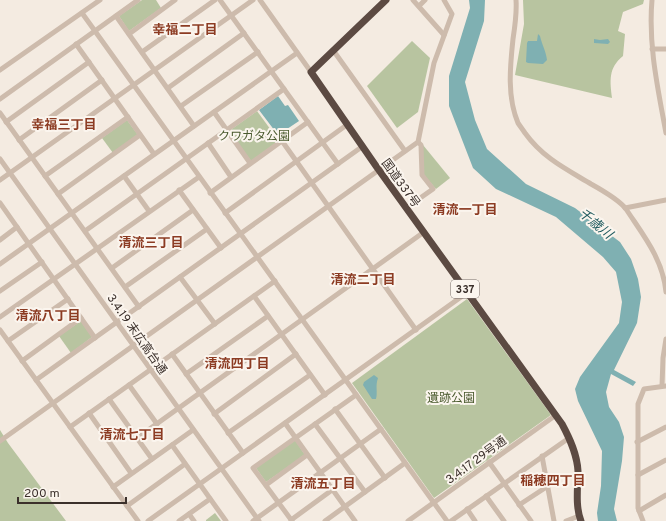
<svg xmlns="http://www.w3.org/2000/svg" width="666" height="521" font-family="Overpass,'Noto Sans JP',sans-serif">
<rect width="100%" height="100%" fill="#f4ebe1"/>
<g fill="#b8c4a0">
<path d="M142,0H156L161,8L129,31L119,16Z"/>
<path d="M523,0H644L643,4L623,12L618,31L625,34L623,56C608,68 610,81 612,98L515,75L524,24Z"/>
<path d="M412,41L430,58L418,112L397,128L367,86Z"/>
<path d="M257,111L279,141L251,161L229,131Z"/>
<path d="M127,120L138,135L113,153L102,138Z"/>
<path d="M423,145L450,178L436,189L423,174Z"/>
<path d="M467,299L551,415L434,498L352,383Z"/>
<path d="M81,321L92,337L71,353L59,336Z"/>
<path d="M0,430L8,443L66,521H0Z"/>
<path d="M295,440L305,455L266,482L256,468Z"/>
<path d="M215,513L221,521H206V520Z"/>
</g>
<g fill="#7fb0b2">
<path d="M469,0H485L484,21L465,82L475,120L487,149L526,184L575,208L620,242L631,259L638,279L641,297L637,323L614,370L636,382L633,386L611,374L606,392L609,407L619,422L624,437L622,461L614,509L617,521H598L597,513L601,486L602,451L578,401L575,389L580,377L619,323L622,302L616,272L603,257L556,217L496,189L473,168L449,106V76L470,8Z"/>
<path d="M538,34L540,36C542,45 546,51 547,60L543,64L528,63L526,62L527,43L528,41H537Z"/>
<path d="M594,39L600,40L608,39L610,42L608,44L594,43Z"/>
<path d="M278,96L285,106L288,105L299,121L278,135L259,110Z"/>
<path d="M374,375L378,378C375,386 378,392 376,399H372L363,385L364,382Z"/>
</g>
<g fill="none" stroke-linecap="round" stroke-linejoin="round">
<g stroke="#cdbbac" stroke-width="5">
<path d="M220,0L338,164"/>
<path d="M260,0L311,72"/>
<path d="M413,0L444,35"/>
<path d="M516,0C517,13 515,26 513,39C510,67 507,97 518,123C520,126 523,130 525,133C543,158 566,169 591,184C600,189 620,201 626,209C643,235 663,259 666,292"/>
<path d="M652,0C648,45 658,89 666,133"/>
<path d="M419,6L425,0"/>
<path d="M82,13L447,521"/>
<path d="M116,16L194,126"/>
<path d="M129,34L175,0"/>
<path d="M76,44L154,154"/>
<path d="M652,49H666"/>
<path d="M333,50L405,151"/>
<path d="M142,52L215,0"/>
<path d="M0,70L100,0"/>
<path d="M168,88L244,33"/>
<path d="M0,99L138,0"/>
<path d="M181,106L258,52"/>
<path d="M214,112L250,163"/>
<path d="M0,113L139,307"/>
<path d="M6,122L89,62"/>
<path d="M19,140L102,80"/>
<path d="M282,141L416,330"/>
<path d="M208,143L231,177"/>
<path d="M0,159L259,521"/>
<path d="M45,176L128,117"/>
<path d="M124,176L149,211"/>
<path d="M0,180L253,0"/>
<path d="M179,190L221,248"/>
<path d="M210,193L308,122"/>
<path d="M58,194L140,135"/>
<path d="M0,203L95,338"/>
<path d="M406,208L433,189L422,175L421,145L418,142"/>
<path d="M625,208L666,200"/>
<path d="M225,213L348,124"/>
<path d="M85,231L284,89"/>
<path d="M0,240L17,227"/>
<path d="M0,264L297,53"/>
<path d="M112,268L193,210"/>
<path d="M180,277L215,324"/>
<path d="M125,287L207,229"/>
<path d="M0,291L42,262"/>
<path d="M254,296L325,395"/>
<path d="M0,317L199,177"/>
<path d="M0,330L138,521"/>
<path d="M8,341L68,299"/>
<path d="M172,354L243,453"/>
<path d="M22,361L81,318"/>
<path d="M186,374L268,316"/>
<path d="M36,380L363,146"/>
<path d="M129,385L157,424"/>
<path d="M662,386L663,358L666,339"/>
<path d="M109,399L152,459"/>
<path d="M335,409L385,478"/>
<path d="M89,413L131,473"/>
<path d="M214,414L296,354"/>
<path d="M285,423L355,521"/>
<path d="M315,424L365,492"/>
<path d="M70,427L275,281"/>
<path d="M228,433L310,375"/>
<path d="M137,438L424,232"/>
<path d="M0,441L418,142L434,63L452,14L444,0"/>
<path d="M637,442L666,427"/>
<path d="M172,445L226,521"/>
<path d="M542,456L554,521"/>
<path d="M489,462L531,521"/>
<path d="M638,475L666,460"/>
<path d="M266,485L307,455"/>
<path d="M113,487L193,430"/>
<path d="M486,496L504,521"/>
<path d="M519,505L548,486"/>
<path d="M127,506L185,464"/>
<path d="M467,509L475,521"/>
<path d="M639,511L666,495"/>
<path d="M189,514L194,521"/>
<path d="M291,520L332,490"/>
<path d="M148,521L468,292"/>
<path d="M179,521L210,499"/>
<path d="M253,521L381,429"/>
<path d="M292,521L253,468L356,395"/>
<path d="M325,521L405,463"/>
<path d="M408,521L556,415"/>
<path d="M451,521L569,438"/>
<path d="M566,521L579,516"/>
<path d="M643,521L638,508V404L644,389L666,386"/>
</g>
<path stroke="#5c4a42" stroke-width="7" d="M386,0L311,72L376,166L562,424C570,439 577,454 578,471C578,487 575,506 581,521"/>
</g>
<g text-anchor="middle" stroke-width="4" stroke-linejoin="round" paint-order="stroke">
<rect fill="#fbf5ee" stroke="#756b66" stroke-width="1" x="451" y="280" width="28" height="18" rx="3"/>
<g font-size="11" font-weight="bold" fill="#3b302b">
<text x="465" y="293">337</text>
</g>
<g font-size="12" fill="#4a5a2e" stroke="#fbf5ee">
<text x="254" y="140">クワガタ公園</text>
<text x="451" y="402">遺跡公園</text>
</g>
<g font-size="12" fill="#3b302b" stroke="#fbf5ee">
<text transform="translate(401 183) rotate(54)" y="4">国道337号</text>
<text transform="translate(137 334) rotate(55)" y="4">3.4.19 末広高台通</text>
<text transform="translate(476 460) rotate(-36)" y="4">3.4.17 29号通</text>
</g>
<g font-size="13" font-weight="bold" fill="#8c3b22" stroke="#fbf5ee">
<text x="185" y="34">幸福二丁目</text>
<text x="64" y="129">幸福三丁目</text>
<text x="465" y="214">清流一丁目</text>
<text x="151" y="247">清流三丁目</text>
<text x="363" y="284">清流二丁目</text>
<text x="48" y="320">清流八丁目</text>
<text x="237" y="368">清流四丁目</text>
<text x="132" y="439">清流七丁目</text>
<text x="553" y="485">稲穂四丁目</text>
<text x="323" y="488">清流五丁目</text>
</g>
<g font-size="13" font-style="italic" fill="#1f5a5e" stroke="#fbf5ee">
<text transform="translate(596 223) rotate(39)" y="5">千歳川</text>
</g>
</g>
<path d="M18 497v6h108v-6" fill="none" stroke="#3b302b" stroke-width="2"/>
<text x="24" y="497" font-size="12" fill="#3b302b" stroke="#fbf5ee" stroke-width="3" paint-order="stroke">200 m</text>
</svg>
